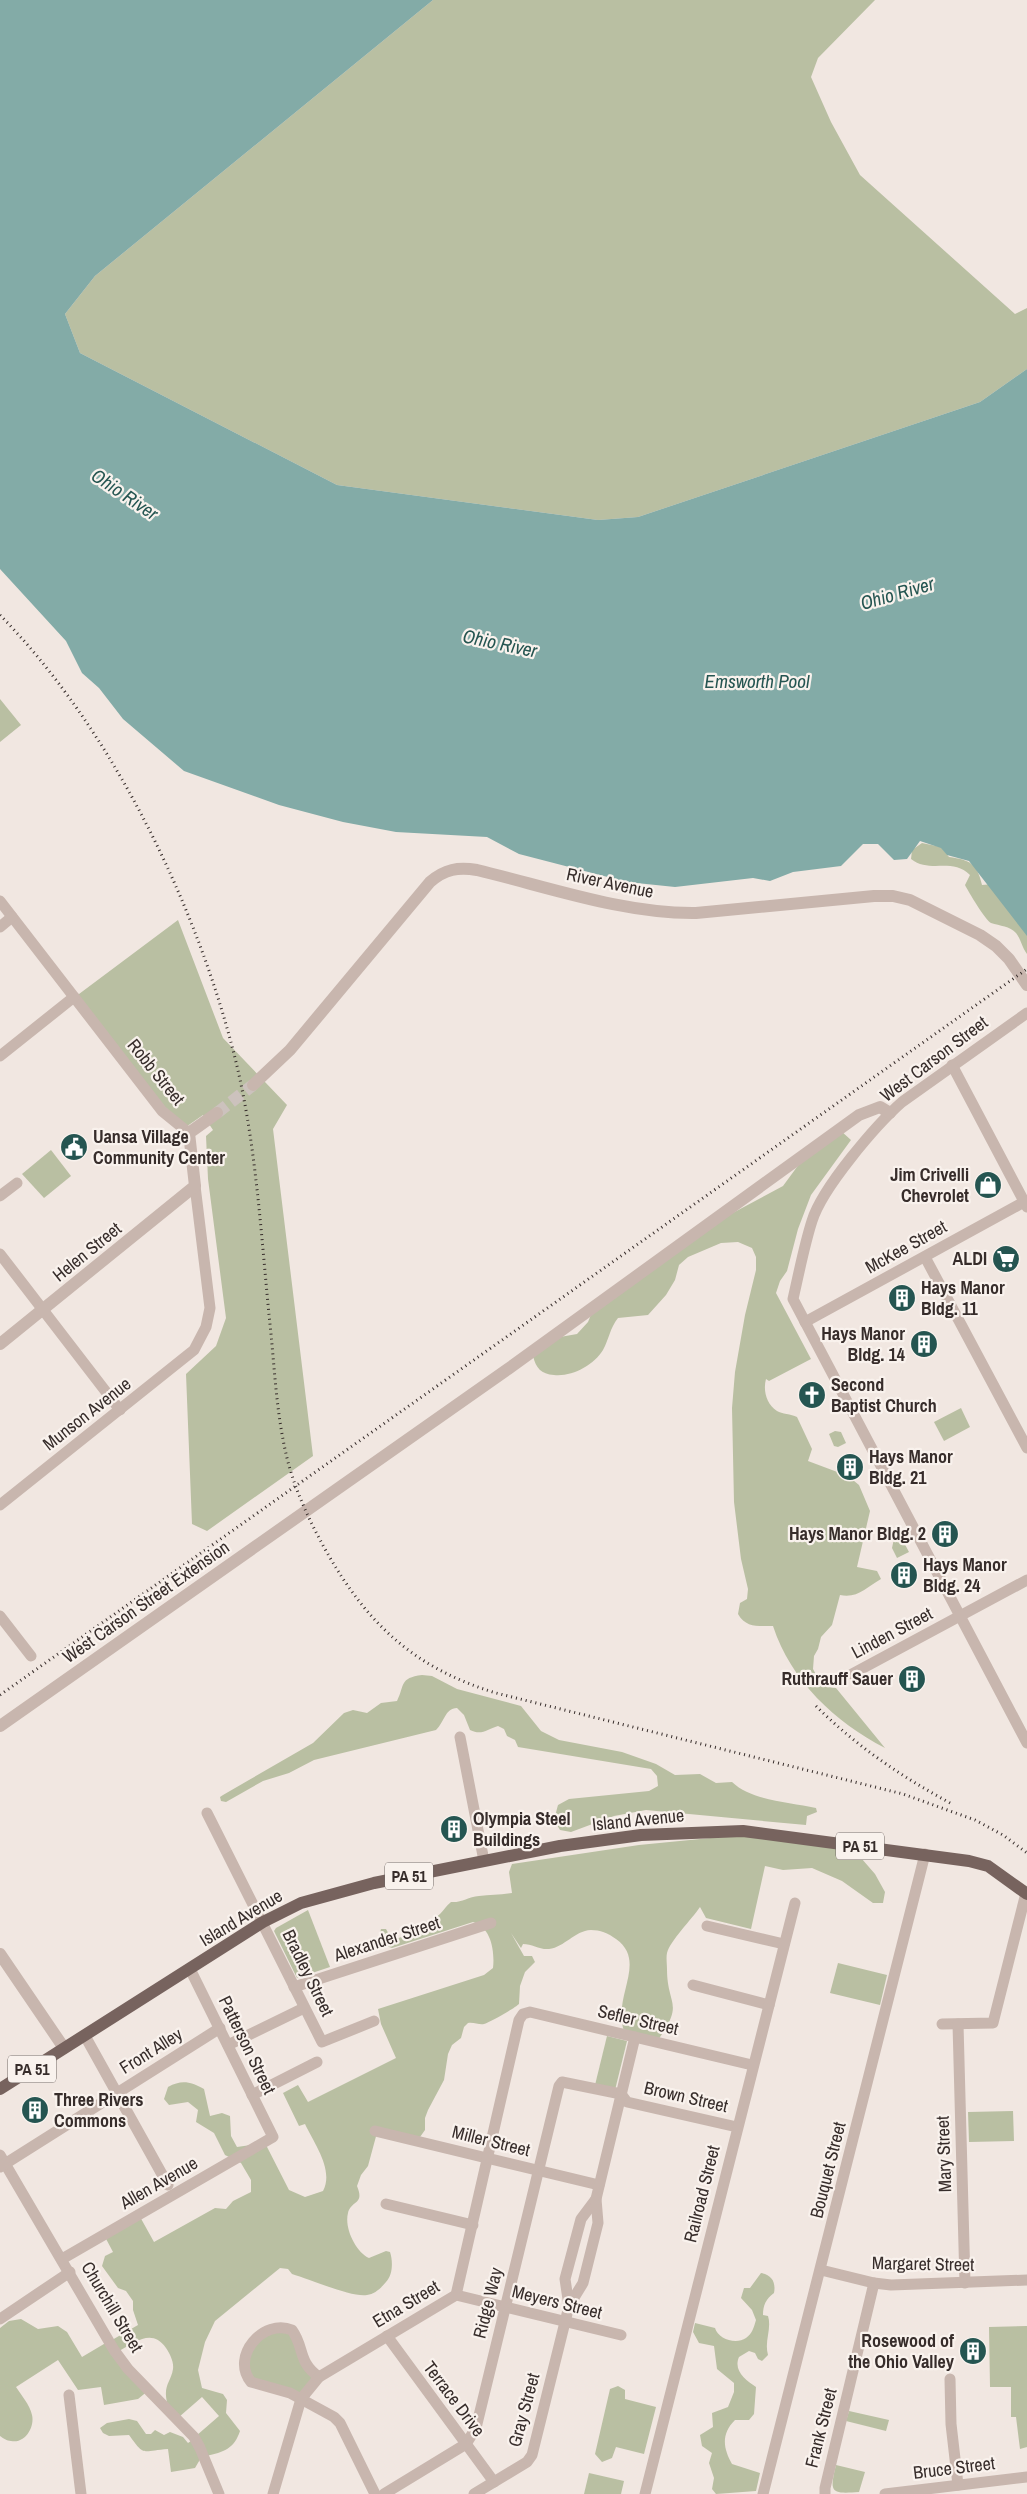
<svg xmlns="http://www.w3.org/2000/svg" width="1027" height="2494" font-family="'Archivo Narrow',sans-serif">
<rect width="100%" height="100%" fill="#f1e7e1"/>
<g fill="#b9bfa2">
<path d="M433,0H875L818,58L811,77L831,122L860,175L1015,314L1027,308V369L980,402L638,517L598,520L337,485L80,353L65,314L95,276Z"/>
<path d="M0,699L21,725L0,742Z"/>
<path d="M922,843L941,847L949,857C970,860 977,863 982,885L994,884L1027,910V954C1022,948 1021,939 1016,933C1010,926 1000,926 991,923C986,921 968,891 965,885L970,875C952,857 930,874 911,859L912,850Z"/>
<path d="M178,920L223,1038L287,1105L273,1129L313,1456L207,1531L192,1524L186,1374L216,1346L226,1318L208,1179L206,1136L213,1130L203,1115L183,1129L75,997Z"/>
<path d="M841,1131L851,1140L811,1195L798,1229L787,1271L780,1281L776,1293L811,1359L769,1381L766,1379C763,1390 766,1404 777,1411C782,1414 791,1414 797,1417L812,1449L808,1461L848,1476L859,1485L870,1511L857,1567L877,1571L881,1579C867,1587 857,1599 840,1595L832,1625L821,1637L818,1649L814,1656L813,1669L820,1682L827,1687L836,1688L885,1748C835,1722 791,1681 773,1626C758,1626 746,1628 738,1614L740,1603L747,1599L748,1589L741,1559L734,1502L732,1408L735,1372L745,1315L756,1270V1257L752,1248L738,1242L721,1243L688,1257L679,1265L675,1280L666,1295L648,1315L618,1318C610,1328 609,1339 603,1350C594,1365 572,1377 554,1375C541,1374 536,1368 533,1356L560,1337L577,1334L588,1322L595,1305L699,1231L783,1186L805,1156Z"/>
<path d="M51,1150L71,1176L44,1198L22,1174Z"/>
<path d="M961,1408L970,1427L944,1441L934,1422Z"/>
<path d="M835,1431L841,1432L846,1443L838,1447L834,1446L829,1434Z"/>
<path d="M895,1534L901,1537L909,1552L897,1558L892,1548Z"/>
<path d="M422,1675L432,1676L457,1689L521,1706L541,1731L559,1740L622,1752L656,1764L675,1775L700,1774L716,1783L732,1782C752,1801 789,1802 816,1808L817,1812L807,1816L806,1825L646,1810L614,1816L571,1832L560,1830C554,1821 555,1815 558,1805L569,1799L649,1791L658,1786L657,1776L651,1769L518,1747L515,1740L507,1736L504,1729L498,1726C487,1729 482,1736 470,1730L464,1715L457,1708C445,1708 444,1723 436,1730L314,1760L289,1773L263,1781L226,1802L221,1801L220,1797L223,1795L313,1743L344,1713L353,1710L367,1713L381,1703L397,1701C405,1685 399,1678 422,1675Z"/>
<path d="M741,1835L855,1851L875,1874L885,1892L883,1903H873L842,1881L812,1868L783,1870L765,1866L751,1929L706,1918L700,1907C692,1919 670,1941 667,1953C666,1958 667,1964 667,1969C667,2006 685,2002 658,2040L624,2031C612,1996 648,1962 616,1939C608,1933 600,1930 591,1930C574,1931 565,1947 549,1949C540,1950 532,1944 523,1944L521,1948L511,1933L524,1956H532L535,1962L525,1972L520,1986L519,2004C515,2008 489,2023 484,2024C479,2025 474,2022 468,2023L464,2027L461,2038L452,2045L448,2054L444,2080L428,2110L425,2118V2130L420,2137L378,2129L368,2166L361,2175L357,2186C365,2205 351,2200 348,2213C344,2228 356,2252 369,2258L386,2251L390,2252C393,2261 393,2275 386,2282C381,2288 375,2294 367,2295C353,2298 309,2279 292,2274L288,2269L280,2268L215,2321L205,2342L198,2370L202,2388L223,2394L227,2400L226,2413L240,2431C234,2449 224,2452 206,2456L196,2436L219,2416L202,2397L179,2417C175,2413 168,2408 167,2402C163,2385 171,2382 173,2369C174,2362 170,2354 166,2348C152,2328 136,2342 119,2351L112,2340L138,2325L133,2310V2301L126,2291L118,2288L102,2266L105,2256L113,2252L104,2235L139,2215L154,2242L215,2208L226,2209L233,2201L251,2192V2180L241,2163L225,2155L214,2133L196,2122L198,2110L188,2102L169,2105L164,2099L168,2087C182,2079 191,2082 204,2089L210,2116L222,2113L230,2116L231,2136L237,2147L265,2143L289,2190L305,2197L323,2191C334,2170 315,2145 305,2124L299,2126L283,2093L298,2085L308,2102L396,2058L381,2024L378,2009L484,1975L493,1968C495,1951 491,1927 473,1922L392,1948L386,1946L380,1933L381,1929H386L392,1940L405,1936C413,1923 429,1924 440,1914C444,1910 446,1906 451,1902C461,1903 468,1897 479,1896C490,1895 500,1895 512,1893L509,1872L512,1864L639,1845Z"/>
<path d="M308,1910L330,1967L297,1978L274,1931L276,1928Z"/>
<path d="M838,1963L887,1975L880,2005L830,1993Z"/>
<path d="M607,2036L627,2041L615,2090L595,2085Z"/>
<path d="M1013,2111L1014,2141L969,2142L968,2112Z"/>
<path d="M761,2273C772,2275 776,2282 774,2293C766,2299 763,2305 763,2315L768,2316C772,2329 764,2341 768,2355L762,2361L758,2359L755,2353L749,2351L739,2357C733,2371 746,2380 756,2387L754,2414L749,2420H735C721,2434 723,2448 732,2464L760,2473L756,2491L716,2494L712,2489L714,2478L709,2463L712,2453L702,2446L700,2435L713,2427L712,2413L728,2407L734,2392V2383L717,2369L714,2346L699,2343L693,2332L695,2323L715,2328C718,2339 736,2345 746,2338C752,2334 754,2327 756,2320L752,2310L741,2298L744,2288H750Z"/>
<path d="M21,2319L38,2329L58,2326L67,2332L82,2357L109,2341L149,2390L138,2399L104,2405L101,2387L78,2390L58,2360L16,2387C21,2395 30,2405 32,2415C35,2427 25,2444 11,2441C7,2441 3,2438 0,2436V2328L9,2321Z"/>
<path d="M284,2326L319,2377L301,2399L256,2384L245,2364L252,2343Z"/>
<path d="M1027,2326V2447L1020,2449L1016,2417H1011V2387H990L989,2327Z"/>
<path d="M618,2386L625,2390V2399L656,2407L644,2454L616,2447L612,2458L602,2462L595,2454L610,2389Z"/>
<path d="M849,2411L889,2420L886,2431L846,2421Z"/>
<path d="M129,2419L137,2421L146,2434H151L155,2430L164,2435L170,2432L183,2437L188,2443L194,2439L202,2456L195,2468L171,2472L168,2449C141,2451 145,2457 129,2435L109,2436L103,2433L100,2428L107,2423Z"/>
<path d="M836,2465L865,2472L859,2492C831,2494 829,2493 836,2465Z"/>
<path d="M589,2473L624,2481L621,2494H584Z"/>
</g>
<path fill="#83aba7" d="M0,0H433L95,276L65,314L80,353L337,485L598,520L638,517L980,402L1027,369V936L969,861L947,855L941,848L920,841L907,859L894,860L878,844H863L841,866L793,872L770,881L753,878L675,887L627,882L519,854L487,837L396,832L343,822L279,805L184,771L123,719L99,688L82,673L66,641L0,569Z"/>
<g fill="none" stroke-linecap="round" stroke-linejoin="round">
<path stroke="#ccc2bd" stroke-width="12" stroke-dasharray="12 6" stroke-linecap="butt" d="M217,1113L253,1085"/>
<g stroke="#c8b6ae" stroke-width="11">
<path d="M0,901L162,1111L189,1133"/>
<path d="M0,927L12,917"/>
<path d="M1027,1013L902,1102C876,1125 822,1188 812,1221C804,1246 799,1273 793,1299L1027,1743"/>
<path d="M0,1056L74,997"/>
<path d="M952,1065L1027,1207"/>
<path d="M0,1196L17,1183"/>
<path d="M0,1254L120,1410"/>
<path d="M925,1257L1027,1448"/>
<path d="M805,1322L1024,1202"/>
<path d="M0,1505L194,1350L206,1327L210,1308L195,1186"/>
<path d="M0,1616L31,1656"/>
<path d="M852,1674L1027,1580"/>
<path d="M460,1737L484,1861"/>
<path d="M207,1813L322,2042L374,2021"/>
<path d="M707,1926L784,1944"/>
<path d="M693,1985L769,2005"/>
<path d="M294,1987L491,1923"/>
<path d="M942,2024L993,2023L1026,1893"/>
<path d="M958,2024L965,2283"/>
<path d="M85,2036L168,2185"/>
<path d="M228,2045L304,2008"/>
<path d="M252,2095L317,2062"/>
<path d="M375,2131L599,2185"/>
<path d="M0,2155L114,2350L128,2369L194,2437L200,2448L219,2494"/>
<path d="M0,2167L220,2028"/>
<path d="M386,2204L473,2225"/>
<path d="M62,2259L273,2137L190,1969"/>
<path d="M821,2270L874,2283L891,2285L1027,2280"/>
<path d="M456,2295L621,2335"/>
<path d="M569,2306L565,2279L581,2219L596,2199"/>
<path d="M0,2319L70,2272"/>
<path d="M387,2336L494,2482"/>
<path d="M319,2377C297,2361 305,2348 292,2330C264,2318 230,2356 251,2382L290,2393L334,2417L340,2423L375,2494"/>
<path d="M950,2379L951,2424L958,2485"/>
<path d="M69,2395L81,2494"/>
<path d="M273,2494L301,2399L319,2377L456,2295L519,2020L523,2014L530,2012L752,2065"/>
<path d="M384,2494L466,2444L476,2428L559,2086L562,2082L621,2094L627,2102L737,2127"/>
<path d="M474,2494L527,2462L532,2455L569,2306L583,2283L598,2223L596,2199L635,2037"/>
<path d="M645,2494L795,1903"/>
<path d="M763,2494L925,1854"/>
<path d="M825,2494V2488L874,2283"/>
<path d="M885,2494L1027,2477"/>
</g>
<g stroke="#c8b6ae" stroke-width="12">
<path d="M253,1085L290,1050L430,882C445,869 458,867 477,870C548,887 624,914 696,913L874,896H893L910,900L980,935L996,946L1009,959L1027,985"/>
<path d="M0,1344L195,1186L189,1133L217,1113"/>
<path d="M0,1726L508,1369L859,1115L880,1107L890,1113"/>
<path d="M0,1954L64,2048"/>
</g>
<path stroke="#77635e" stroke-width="12" d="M0,2089L263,1922L301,1903L374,1883L560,1846L641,1835L743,1831L969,1861L988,1866L1027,1894"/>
<g stroke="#372d2b" stroke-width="3" stroke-dasharray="1 4" stroke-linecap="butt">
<path d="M0,615C110,727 194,899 233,1050C257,1142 261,1240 271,1334C275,1375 277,1417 287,1458C295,1490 309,1520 325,1549C367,1624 414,1668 496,1693L903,1794L975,1820L1003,1835L1027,1853"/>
<path d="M0,1695L1027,969"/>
<path d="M816,1706C856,1746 902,1777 952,1804"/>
</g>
</g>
<defs>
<g id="civic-disc" transform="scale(1.4375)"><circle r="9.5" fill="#255551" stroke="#f9f2ed"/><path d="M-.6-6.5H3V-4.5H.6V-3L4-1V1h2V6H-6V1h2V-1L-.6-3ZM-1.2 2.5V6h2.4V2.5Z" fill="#fff"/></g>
<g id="shop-disc" transform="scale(1.4375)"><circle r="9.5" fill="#255551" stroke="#f9f2ed"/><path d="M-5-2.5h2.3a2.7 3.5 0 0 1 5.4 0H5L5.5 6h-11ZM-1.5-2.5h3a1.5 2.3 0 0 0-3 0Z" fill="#fff"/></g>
<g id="supermarket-disc" transform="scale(1.4375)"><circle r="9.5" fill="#255551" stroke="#f9f2ed"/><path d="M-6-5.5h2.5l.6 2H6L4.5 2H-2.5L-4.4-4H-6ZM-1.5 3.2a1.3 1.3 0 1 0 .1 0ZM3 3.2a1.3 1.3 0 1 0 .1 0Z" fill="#fff"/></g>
<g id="building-disc" transform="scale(1.4375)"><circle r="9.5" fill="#255551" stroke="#f9f2ed"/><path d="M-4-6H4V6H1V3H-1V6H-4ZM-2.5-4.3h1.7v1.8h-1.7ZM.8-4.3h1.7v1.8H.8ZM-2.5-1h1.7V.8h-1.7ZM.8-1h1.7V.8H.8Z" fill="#fff"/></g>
<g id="church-disc" transform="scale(1.4375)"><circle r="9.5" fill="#255551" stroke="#f9f2ed"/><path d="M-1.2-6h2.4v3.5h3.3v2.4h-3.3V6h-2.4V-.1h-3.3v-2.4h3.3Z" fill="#fff"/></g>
</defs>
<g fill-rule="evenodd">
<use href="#civic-disc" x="74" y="1147"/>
<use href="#shop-disc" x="988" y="1185"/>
<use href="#supermarket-disc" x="1006" y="1259"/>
<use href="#building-disc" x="902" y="1298"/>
<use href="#building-disc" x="924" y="1344"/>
<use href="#church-disc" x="812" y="1395"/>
<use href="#building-disc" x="850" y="1467"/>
<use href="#building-disc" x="945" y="1534"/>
<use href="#building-disc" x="904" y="1575"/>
<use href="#building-disc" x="912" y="1679"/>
<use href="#building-disc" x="454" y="1829"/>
<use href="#building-disc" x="35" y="2110"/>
<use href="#building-disc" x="973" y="2351"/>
</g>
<g text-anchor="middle" stroke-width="4.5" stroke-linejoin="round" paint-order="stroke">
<g fill="#f9f2ed" stroke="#716865" stroke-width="1">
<rect x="836" y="1832.5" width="48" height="27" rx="4"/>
<rect x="385" y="1862.5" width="48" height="27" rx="4"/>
<rect x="8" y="2055.5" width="48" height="27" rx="4"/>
</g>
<g font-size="16" font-weight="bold" fill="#372d2b">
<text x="860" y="1852">PA 51</text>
<text x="409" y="1882">PA 51</text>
<text x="32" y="2075">PA 51</text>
</g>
<g font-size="18" fill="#372d2b" stroke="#f9f2ed">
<text transform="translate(610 883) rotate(12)" y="6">River Avenue</text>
<text transform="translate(934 1059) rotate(-37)" y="6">West Carson Street</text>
<text transform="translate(156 1072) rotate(51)" y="6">Robb Street</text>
<text transform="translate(906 1247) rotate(-29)" y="6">McKee Street</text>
<text transform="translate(87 1252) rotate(-39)" y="6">Helen Street</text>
<text transform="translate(87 1414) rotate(-38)" y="6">Munson Avenue</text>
<text transform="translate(146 1602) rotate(-35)" y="6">West Carson Street Extension</text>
<text transform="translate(892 1633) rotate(-28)" y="6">Linden Street</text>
<text transform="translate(638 1820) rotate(-6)" y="6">Island Avenue</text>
<text transform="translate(241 1918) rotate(-31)" y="6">Island Avenue</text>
<text transform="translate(387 1939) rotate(-18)" y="6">Alexander Street</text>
<text transform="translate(308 1973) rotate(64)" y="6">Bradley Street</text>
<text transform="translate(638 2020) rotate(13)" y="6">Sefler Street</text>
<text transform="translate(247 2045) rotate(64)" y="6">Patterson Street</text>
<text transform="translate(151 2051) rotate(-32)" y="6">Front Alley</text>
<text transform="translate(686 2097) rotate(13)" y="6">Brown Street</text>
<text transform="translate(491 2141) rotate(14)" y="6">Miller Street</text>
<text transform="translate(944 2154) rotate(-92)" y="6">Mary Street</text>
<text transform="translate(828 2170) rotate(-76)" y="6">Bouquet Street</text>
<text transform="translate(159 2183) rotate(-30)" y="6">Allen Avenue</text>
<text transform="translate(702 2194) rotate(-76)" y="6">Railroad Street</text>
<text transform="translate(923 2264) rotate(1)" y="6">Margaret Street</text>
<text transform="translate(557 2302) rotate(14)" y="6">Meyers Street</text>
<text transform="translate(488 2303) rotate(-76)" y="6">Ridge Way</text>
<text transform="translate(406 2304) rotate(-31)" y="6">Etna Street</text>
<text transform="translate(112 2307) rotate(59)" y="6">Churchill Street</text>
<text transform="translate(454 2399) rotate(53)" y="6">Terrace Drive</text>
<text transform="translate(524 2410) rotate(-75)" y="6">Gray Street</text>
<text transform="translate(821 2428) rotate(-76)" y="6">Frank Street</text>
<text transform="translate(954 2468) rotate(-7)" y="6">Bruce Street</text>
</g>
<g font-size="18" font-weight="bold" fill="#372d2b" stroke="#f9f2ed" text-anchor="start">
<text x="93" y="1143">Uansa Village<tspan x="93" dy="21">Community Center</tspan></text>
<text x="969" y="1181" text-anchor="end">Jim Crivelli<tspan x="969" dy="21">Chevrolet</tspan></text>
<text x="987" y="1265" text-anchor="end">ALDI</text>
<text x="921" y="1294">Hays Manor<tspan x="921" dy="21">Bldg. 11</tspan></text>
<text x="905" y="1340" text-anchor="end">Hays Manor<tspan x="905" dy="21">Bldg. 14</tspan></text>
<text x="831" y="1391">Second<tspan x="831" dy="21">Baptist Church</tspan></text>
<text x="869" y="1463">Hays Manor<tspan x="869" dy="21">Bldg. 21</tspan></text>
<text x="926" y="1540" text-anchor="end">Hays Manor Bldg. 2</text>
<text x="923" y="1571">Hays Manor<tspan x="923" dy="21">Bldg. 24</tspan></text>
<text x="893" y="1685" text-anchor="end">Ruthrauff Sauer</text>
<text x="473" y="1825">Olympia Steel<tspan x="473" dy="21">Buildings</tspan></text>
<text x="54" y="2106">Three Rivers<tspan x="54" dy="21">Commons</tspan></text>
<text x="954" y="2347" text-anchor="end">Rosewood of<tspan x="954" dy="21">the Ohio Valley</tspan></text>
</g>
<g font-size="19" font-style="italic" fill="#255551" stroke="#f9f2ed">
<text transform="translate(125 494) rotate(34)" y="7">Ohio River</text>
<text transform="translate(897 593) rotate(-16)" y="7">Ohio River</text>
<text transform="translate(500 643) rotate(12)" y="7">Ohio River</text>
<text x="757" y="688">Emsworth Pool</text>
</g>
</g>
</svg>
